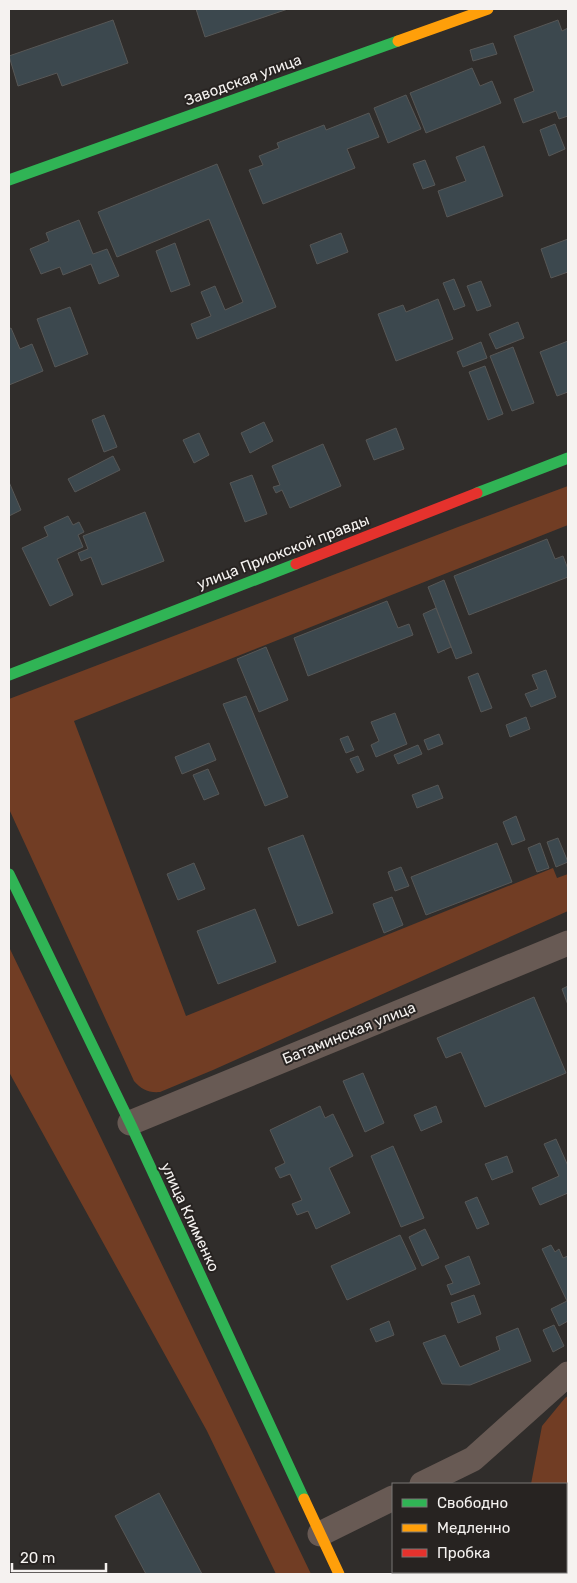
<svg xmlns="http://www.w3.org/2000/svg" width="577" height="1583" font-family="Rubik,sans-serif">
<rect width="100%" height="100%" fill="#302d2b"/>
<g fill="#713d24">
<path d="M568,486V525L74,721L186,1016L553,868L557,878L568,874V911L213,1070L160,1092C148,1093 141,1089 134,1081L9,809V699L458,527Z"/>
<path d="M9,947L311,1574H276L207,1431L9,1072Z"/>
<path d="M568,1396V1574H519L522,1572H566V1484H531L542,1426L565,1398Z"/>
</g>
<g fill="#3c484e" stroke="#575756">
<path d="M196,9H288L205,37Z"/>
<path d="M113,20L128,63L62,86L57,73L18,86L9,56Z"/>
<path d="M558,20L562,31L568,28V116L559,119L556,111L523,123L514,99L534,91L514,36Z"/>
<path d="M493,43L497,54L473,61L470,50Z"/>
<path d="M472,68L480,86L492,81L501,103L426,133L410,93Z"/>
<path d="M406,95L421,129L388,143L374,108Z"/>
<path d="M369,113L379,137L347,149L355,168L263,204L249,170L263,165L259,156L279,148L277,143L324,125L326,130Z"/>
<path d="M555,124L565,149L549,156L540,130Z"/>
<path d="M484,146L503,196L447,217L438,191L466,181L456,157Z"/>
<path d="M425,160L435,185L423,189L413,164Z"/>
<path d="M217,164L276,307L197,339L191,324L211,316L201,292L215,286L225,310L243,302L209,219L117,257L98,212Z"/>
<path d="M79,220L93,254L107,249L119,276L99,284L91,264L63,275L60,267L41,274L30,249L49,241L46,233Z"/>
<path d="M341,233L348,252L317,264L310,245Z"/>
<path d="M568,239V272L551,278L541,249Z"/>
<path d="M175,243L190,285L171,292L156,251Z"/>
<path d="M454,279L465,306L454,310L443,283Z"/>
<path d="M481,281L491,306L477,311L467,286Z"/>
<path d="M438,299L453,339L396,361L378,314L403,305L406,312Z"/>
<path d="M70,307L88,354L55,367L37,319Z"/>
<path d="M518,322L524,338L496,349L489,334Z"/>
<path d="M11,328L20,349L32,344L43,371L9,385V329Z"/>
<path d="M568,341V392L557,396L540,352Z"/>
<path d="M481,342L487,358L463,367L457,352Z"/>
<path d="M513,347L534,403L512,411L490,356Z"/>
<path d="M485,366L503,414L488,420L469,372Z"/>
<path d="M104,415L117,447L104,452L92,420Z"/>
<path d="M264,422L273,441L250,453L241,433Z"/>
<path d="M396,428L404,449L374,460L366,440Z"/>
<path d="M199,433L209,455L194,463L183,440Z"/>
<path d="M323,444L341,486L290,508L282,490L276,493L273,487L280,485L272,466Z"/>
<path d="M113,456L120,470L75,492L68,479Z"/>
<path d="M252,475L267,514L245,522L230,483Z"/>
<path d="M9,482L21,510L9,516Z"/>
<path d="M145,512L164,561L102,585L91,557L81,561L78,553L88,549L83,536Z"/>
<path d="M68,516L73,525L79,522L84,532L78,535L83,547L57,559L73,595L50,606L22,548L48,536L44,527Z"/>
<path d="M547,539L555,559L563,556L568,569V577L469,615L454,576Z"/>
<path d="M444,580L472,653L456,659L428,587Z"/>
<path d="M387,601L398,628L409,624L413,635L308,676L294,638Z"/>
<path d="M436,608L451,647L438,653L423,614Z"/>
<path d="M266,647L288,700L259,712L237,659Z"/>
<path d="M546,670L556,697L531,707L525,694L538,689L532,675Z"/>
<path d="M478,673L492,708L481,712L468,677Z"/>
<path d="M246,696L288,797L265,806L223,704Z"/>
<path d="M395,713L407,744L376,757L371,745L379,741L371,722Z"/>
<path d="M526,717L530,729L510,737L506,725Z"/>
<path d="M439,734L443,744L428,750L424,740Z"/>
<path d="M348,736L354,750L346,753L340,739Z"/>
<path d="M209,743L216,760L182,774L175,757Z"/>
<path d="M418,745L422,754L398,764L394,755Z"/>
<path d="M358,756L364,770L357,773L350,759Z"/>
<path d="M208,769L219,794L204,800L193,775Z"/>
<path d="M438,785L443,798L417,808L412,795Z"/>
<path d="M516,816L525,840L512,845L503,822Z"/>
<path d="M303,835L333,913L298,926L268,848Z"/>
<path d="M558,838L568,862L556,867L547,842Z"/>
<path d="M497,843L512,882L426,915L411,877Z"/>
<path d="M540,843L549,868L537,872L528,848Z"/>
<path d="M194,863L205,889L178,900L167,874Z"/>
<path d="M401,867L409,886L395,891L388,872Z"/>
<path d="M392,897L403,925L384,933L373,904Z"/>
<path d="M255,909L276,962L218,984L197,931Z"/>
<path d="M568,986V1005L562,989Z"/>
<path d="M534,997L566,1073L485,1107L461,1052L446,1058L437,1038Z"/>
<path d="M363,1073L384,1123L365,1132L343,1081Z"/>
<path d="M320,1106L325,1118L333,1114L353,1156L329,1168L350,1213L316,1229L308,1211L297,1215L292,1204L302,1200L290,1174L280,1178L275,1168L285,1163L270,1130Z"/>
<path d="M436,1106L442,1122L421,1131L414,1115Z"/>
<path d="M556,1139L568,1166V1193L540,1205L532,1188L559,1176L544,1144Z"/>
<path d="M393,1146L424,1218L401,1227L371,1156Z"/>
<path d="M507,1156L513,1172L492,1180L485,1164Z"/>
<path d="M477,1197L489,1224L477,1229L465,1202Z"/>
<path d="M425,1229L439,1258L422,1266L409,1237Z"/>
<path d="M400,1235L416,1269L347,1300L331,1266Z"/>
<path d="M551,1245L555,1252L559,1249L563,1258L568,1256V1321L559,1326L551,1309L567,1301L542,1249Z"/>
<path d="M469,1256L480,1284L451,1295L447,1285L453,1283L445,1266Z"/>
<path d="M474,1295L481,1314L458,1323L451,1303Z"/>
<path d="M389,1321L394,1335L376,1342L370,1329Z"/>
<path d="M554,1325L564,1346L553,1352L543,1330Z"/>
<path d="M518,1328L531,1361L470,1385L442,1384L423,1343L445,1335L460,1367L500,1350L496,1337Z"/>
<path d="M159,1493L202,1574H146L115,1516Z"/>
<path d="M440,1572H472L466,1574H441Z"/>
</g>
<g fill="none" stroke-linecap="round" stroke-linejoin="round">
<g stroke="#685a54" stroke-width="25">
<path d="M130,1123L568,943"/>
<path d="M422,1484L473,1459L568,1374"/>
<path d="M320,1534L393,1498"/>
</g>
<g stroke="#30b455" stroke-width="11">
<path d="M9,180L398,41"/>
<path d="M477,493L568,458"/>
<path d="M9,675L296,564"/>
<path d="M9,874L130,1123L304,1499"/>
</g>
<g stroke="#ff9f0a" stroke-width="11">
<path d="M398,41L488,9"/>
<path d="M304,1499L339,1574"/>
</g>
<path stroke="#e5322d" stroke-width="11" d="M296,564L477,493"/>
</g>
<g text-anchor="middle" stroke-width="4" stroke-linejoin="round" paint-order="stroke">
<g font-size="15" fill="#f5f2f0" stroke="#272321">
<text transform="translate(243 80) rotate(-20)" y="5">Заводская улица</text>
<text transform="translate(283 552) rotate(-21)" y="5">улица Приокской правды</text>
<text transform="translate(349 1033) rotate(-22)" y="5">Батаминская улица</text>
<text transform="translate(190 1217) rotate(65)" y="5">улица Клименко</text>
</g>
</g>
<rect width="577" height="1583" fill="none" stroke="#f5f2f0" stroke-width="20"/>
<rect x="392" y="1483" width="175" height="90" fill="#272321" stroke="#797674"/>
<rect x="402" y="1499" width="25" height="8" fill="#30b455" stroke="#797674"/>
<text x="437" y="1508" font-size="15" fill="#f5f2f0">Свободно</text>
<rect x="402" y="1524" width="25" height="8" fill="#ff9f0a" stroke="#797674"/>
<text x="437" y="1533" font-size="15" fill="#f5f2f0">Медленно</text>
<rect x="402" y="1549" width="25" height="8" fill="#e5322d" stroke="#797674"/>
<text x="437" y="1558" font-size="15" fill="#f5f2f0">Пробка</text>
<path d="M12 1563v8h94v-8" fill="none" stroke="#f5f2f0" stroke-width="2.5"/>
<text x="20" y="1563" font-size="15" fill="#f5f2f0" stroke="#272321" stroke-width="4" paint-order="stroke">20 m</text>
</svg>
